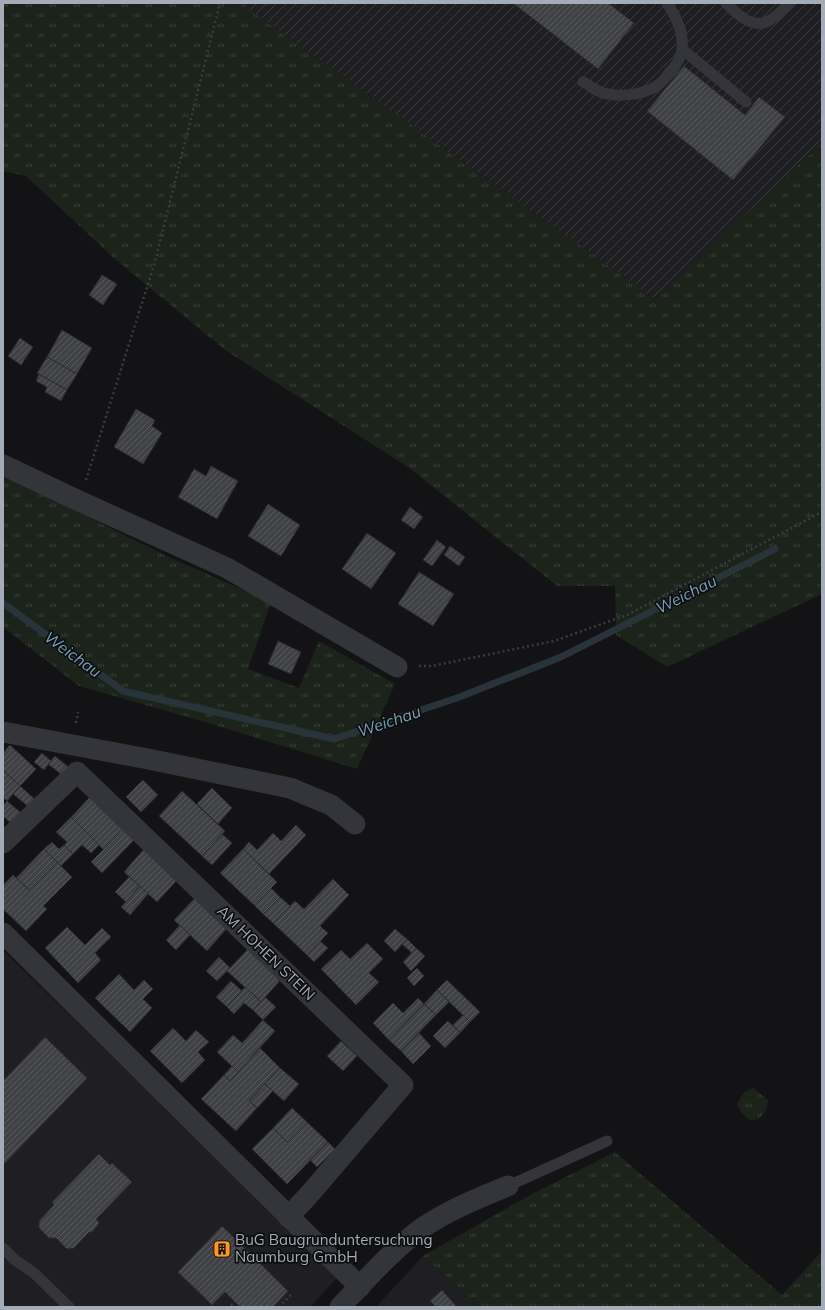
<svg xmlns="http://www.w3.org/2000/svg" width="825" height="1310" font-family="Mulish,sans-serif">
<defs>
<pattern id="industrial-furrows" width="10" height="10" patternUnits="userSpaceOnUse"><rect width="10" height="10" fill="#1f1f22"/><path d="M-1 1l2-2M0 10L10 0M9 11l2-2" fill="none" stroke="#3c3d40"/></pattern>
<pattern id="grass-tufts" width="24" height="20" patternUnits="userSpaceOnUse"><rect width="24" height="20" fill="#1b231b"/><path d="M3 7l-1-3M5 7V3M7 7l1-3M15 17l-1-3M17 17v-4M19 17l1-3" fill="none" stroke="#39403a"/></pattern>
<pattern id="building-hatch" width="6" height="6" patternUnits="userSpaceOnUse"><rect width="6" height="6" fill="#3f4145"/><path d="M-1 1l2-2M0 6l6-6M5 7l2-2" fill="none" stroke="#585a5e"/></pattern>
</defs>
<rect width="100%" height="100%" fill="#131315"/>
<g fill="#1f1f22">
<path d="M3,950L338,1277L310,1307H3Z"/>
<path d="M423,1256L481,1307H376Z"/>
</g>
<path fill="url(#industrial-furrows)" d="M240,3H822V143L655,299Z"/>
<g fill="url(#grass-tufts)">
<path d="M3,3H240L655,299L822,143V594L667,667L616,635L615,586H557L408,467L225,350L115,259L26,176L3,171Z"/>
<path d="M3,478L17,482L171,558L271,602L248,669L299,688L319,641L395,684L357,769L195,719L79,686L3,627Z"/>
<path d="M753,1088L768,1100L766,1111L759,1119L749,1120L741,1112L737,1104L744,1092Z"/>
<path d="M615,1152L782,1295L822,1251V1307H481L423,1256L532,1194Z"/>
</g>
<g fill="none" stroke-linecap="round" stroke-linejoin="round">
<path stroke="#28343a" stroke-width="7" d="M3,603L123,691L334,739L457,698L561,657L775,549"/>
</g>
<g fill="url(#building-hatch)" stroke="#2d2d31">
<path d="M513,3H608L634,23L598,69Z"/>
<path d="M684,66L745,115L759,97L785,117L733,180L647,111Z"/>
<path d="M102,275L117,284L103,305L89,295Z"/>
<path d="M62,330L92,348L77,374L47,357Z"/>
<path d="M20,338L33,347L21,365L8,356Z"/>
<path d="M47,357L77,374L67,390L37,373Z"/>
<path d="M39,374L67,390L61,401L45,392L47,387L36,381Z"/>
<path d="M136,409L155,420L152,426L162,433L143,464L114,447Z"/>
<path d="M211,466L238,481L217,519L178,497L194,469L206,476Z"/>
<path d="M268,504L300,525L281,556L248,536Z"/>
<path d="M410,507L423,517L414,529L401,520Z"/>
<path d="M367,533L396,553L371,589L342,569Z"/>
<path d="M437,540L446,547L432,566L423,560Z"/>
<path d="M450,546L465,557L459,566L444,555Z"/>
<path d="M419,572L454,594L433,626L398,604Z"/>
<path d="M278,641L301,652L291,674L268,664Z"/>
<path d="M10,745L36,769L20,786L3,770V753Z"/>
<path d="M42,753L51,761L44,770L34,762Z"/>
<path d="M55,756L72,770L66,778L48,764Z"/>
<path d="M3,770L20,786L7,801L3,797Z"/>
<path d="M143,780L158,795L141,812L126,797Z"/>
<path d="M20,786L37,801L30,808L13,794Z"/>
<path d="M212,788L232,808L218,824L197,804Z"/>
<path d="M182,791L225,831L202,856L159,816Z"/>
<path d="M93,794L126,827L104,850L71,817Z"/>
<path d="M7,801L26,817L16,828L3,816V806Z"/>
<path d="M71,817L99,845L91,853L82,845L73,854L64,845L67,842L56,832Z"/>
<path d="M296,825L306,835L269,874L243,849L249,842L257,850L273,833L281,841Z"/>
<path d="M126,827L137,837L102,873L91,862Z"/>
<path d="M222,834L232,843L212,865L202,856Z"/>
<path d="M52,842L59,849L64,845L73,854L61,866L44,849Z"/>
<path d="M44,849L57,862L29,890L16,878Z"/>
<path d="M144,849L178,879L157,902L124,872Z"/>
<path d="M243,849L277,882L254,905L220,873Z"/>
<path d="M57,862L72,877L43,906L47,909L26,931L3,909V885L13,875L29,890Z"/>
<path d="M129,877L140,886L126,902L115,892Z"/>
<path d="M333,879L349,895L320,926L328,933L307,955L273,923L295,901L304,909Z"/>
<path d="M140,886L148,894L130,915L121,907Z"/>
<path d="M271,888L280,897L263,914L254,905Z"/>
<path d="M196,897L228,927L207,951L174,920Z"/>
<path d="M280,897L290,906L273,923L263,914Z"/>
<path d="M180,925L190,935L176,950L166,940Z"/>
<path d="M67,927L85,945L102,928L111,937L95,953L101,960L78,983L45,948Z"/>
<path d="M395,929L407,939L395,952L384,941Z"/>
<path d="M407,939L416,948L412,953L402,944Z"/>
<path d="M320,941L328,948L314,962L307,955Z"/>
<path d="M367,943L383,959L369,973L379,982L356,1005L321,969L341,950L350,959Z"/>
<path d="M249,948L282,978L261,1002L227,971Z"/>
<path d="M416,948L425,956L411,971L403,962Z"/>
<path d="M219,957L230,968L217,981L206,971Z"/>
<path d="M417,968L424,976L414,986L407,978Z"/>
<path d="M119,974L134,990L144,980L153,989L143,999L152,1008L130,1032L95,998Z"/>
<path d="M447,980L480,1012L470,1022L437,990Z"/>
<path d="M231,981L242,991L227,1007L216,997Z"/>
<path d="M245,987L261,1002L253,1010L244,1003L234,1014L227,1007Z"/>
<path d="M437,990L449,1002L436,1015L424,1004Z"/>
<path d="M265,997L276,1007L263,1020L253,1010Z"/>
<path d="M418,998L424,1004L389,1040L373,1023L393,1003L403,1013Z"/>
<path d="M424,1004L436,1015L401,1051L389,1040Z"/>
<path d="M463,1015L470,1022L460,1033L453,1025Z"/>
<path d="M263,1020L275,1031L238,1072L217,1052L233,1035L242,1043Z"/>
<path d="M448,1021L460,1033L445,1048L433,1036Z"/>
<path d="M173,1028L186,1041L196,1030L209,1042L198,1052L205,1060L182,1083L150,1051Z"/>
<path d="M419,1033L431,1046L413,1064L401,1051Z"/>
<path d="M45,1037L87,1078L3,1165V1081Z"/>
<path d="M341,1041L357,1056L343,1071L327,1056Z"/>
<path d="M260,1048L280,1068L249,1101L257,1108L236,1131L201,1099L224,1075L230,1081Z"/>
<path d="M232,1066L238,1072L230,1081L224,1075Z"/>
<path d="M280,1068L299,1084L284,1101L265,1084Z"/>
<path d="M265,1084L273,1091L257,1108L249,1101Z"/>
<path d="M292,1108L307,1122L287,1142L273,1128Z"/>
<path d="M307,1122L328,1142L287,1184L252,1149L273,1128L287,1142Z"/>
<path d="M328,1142L335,1149L317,1167L310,1160Z"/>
<path d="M99,1154L110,1165L112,1163L132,1182L96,1219L99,1222L98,1225L92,1232H89L74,1248L67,1249L56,1238H49L39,1228V1221L54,1205L52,1202Z"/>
<path d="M222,1226L288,1291L273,1307H240L225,1292L212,1305L178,1272Z"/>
<path d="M442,1290L457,1307H436L430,1301Z"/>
</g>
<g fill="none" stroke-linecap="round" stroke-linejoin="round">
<g stroke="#393d41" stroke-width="2.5" stroke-dasharray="2 3" stroke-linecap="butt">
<path d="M86,480L154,265L220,3"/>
<path d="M419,666H432L554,641L627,615L822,512"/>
<path d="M76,723L78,712"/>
<path d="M231,1304L234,1307"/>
<path d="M279,1307L291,1295"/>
</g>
<g stroke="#33353a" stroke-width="11">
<path d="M726,3C738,16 756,32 773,18C779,14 784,8 790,3"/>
<path d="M682,49L746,102"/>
<path d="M583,82C588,84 592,88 596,90C612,98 635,96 651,89C658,86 665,79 669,73C675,67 681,58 682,49C684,32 676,17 667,3"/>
<path d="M508,1186L607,1141"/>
<path d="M3,1248L15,1260L34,1273L69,1307"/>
</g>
<g stroke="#33353a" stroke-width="21">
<path d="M3,465L79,501L227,568L397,667"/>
<path d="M3,732L143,758L290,788L331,805L355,824"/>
<path d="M3,843L77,772L403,1085L308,1196L288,1217"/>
<path d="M3,933L360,1287"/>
<path d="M340,1307C366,1280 392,1250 422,1228C449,1210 478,1198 508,1186"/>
</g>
</g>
<defs>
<g id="building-square" transform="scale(0.9)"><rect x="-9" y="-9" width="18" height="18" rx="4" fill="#ff9721" stroke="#0e0e10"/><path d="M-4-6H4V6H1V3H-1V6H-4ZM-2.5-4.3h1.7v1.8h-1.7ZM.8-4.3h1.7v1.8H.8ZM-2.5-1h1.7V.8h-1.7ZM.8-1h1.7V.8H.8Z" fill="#111"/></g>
</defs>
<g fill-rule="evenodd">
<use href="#building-square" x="222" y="1249"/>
</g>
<g text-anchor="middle" stroke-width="3.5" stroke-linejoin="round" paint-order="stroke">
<g font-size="15" fill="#a3acb7" stroke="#0e0e10">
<text transform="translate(266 953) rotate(44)" y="5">AM HOHEN STEIN</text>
</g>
<g font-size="15" fill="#a3acb7" stroke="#0e0e10" text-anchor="start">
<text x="235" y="1245">BuG Baugrunduntersuchung<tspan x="235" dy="17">Naumburg GmbH</tspan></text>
</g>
<g font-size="16" font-style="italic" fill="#76a0b6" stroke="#0e0e10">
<text transform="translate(686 594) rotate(-27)" y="6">Weichau</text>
<text transform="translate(73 654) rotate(36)" y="6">Weichau</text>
<text transform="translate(389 721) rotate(-19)" y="6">Weichau</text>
</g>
</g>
<rect width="825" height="1310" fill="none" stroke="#a3acb7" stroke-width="8"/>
</svg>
